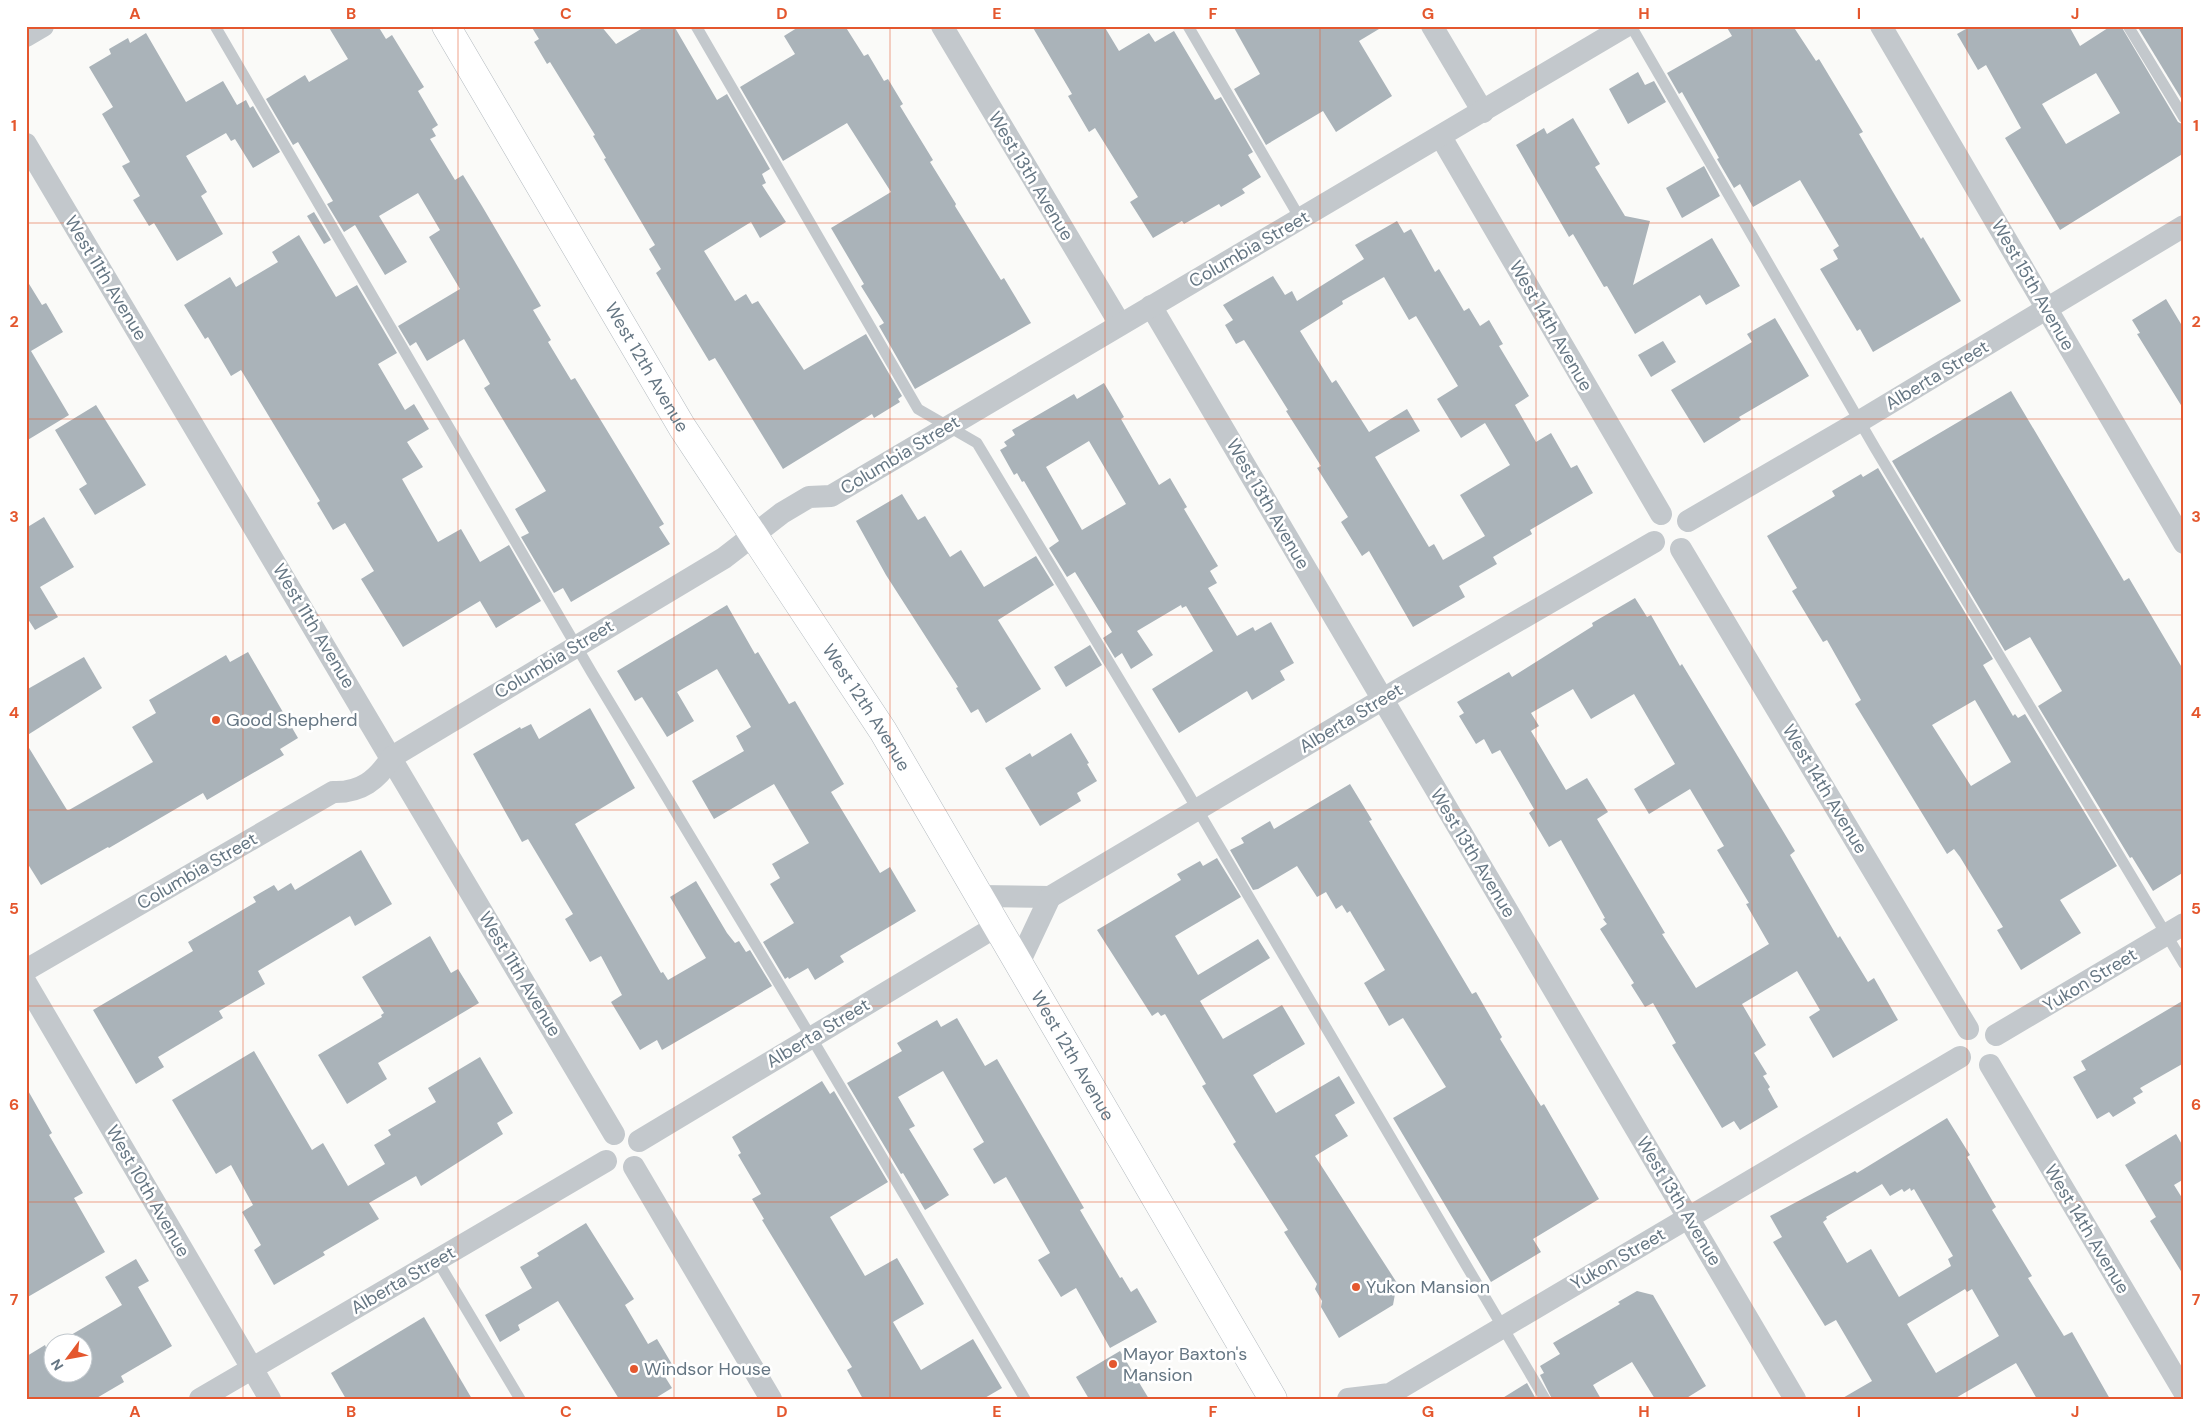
<svg xmlns="http://www.w3.org/2000/svg" width="2210" height="1425" font-family="'DM Sans',sans-serif">
<rect width="100%" height="100%" fill="#fafaf8"/>
<g fill="#aab3b9" fill-rule="evenodd">
<path d="M328,26H378L386,39L392,35L424,87L418,91L438,125L432,129L436,136L430,139L455,180L463,175L482,206L541,306L533,310L551,340L548,342L571,380L575,378L664,524L659,527L670,544L571,602L563,588L554,593L521,537L529,533L515,509L546,491L484,388L490,384L464,339L427,361L416,342L410,346L398,326L460,289L429,237L440,230L418,193L379,216L407,262L385,275L355,225L344,232L327,204L333,201L298,142L293,145L266,99L305,75L309,82L348,59Z"/>
<path d="M531,26H601L616,44L646,26H674L717,100L727,94L770,169L762,174L766,183L762,185L786,222L760,238L751,222L704,251L735,301L746,294L752,304L758,301L804,370L866,334L902,396L898,399L900,402L874,418L872,414L783,469L715,358L709,361L656,273L661,269L649,249L655,245L604,159L606,158L593,136L595,135L550,62L547,64L534,42L539,39Z"/>
<path d="M800,26H845L864,56L868,54L884,81L888,79L903,104L900,106L933,160L930,162L956,204L955,206L1001,280L1004,278L1031,323L915,389L879,326L884,323L861,286L864,284L831,228L891,192L847,123L783,161L740,87L795,54L784,36Z"/>
<path d="M1032,26H1104L1119,51L1149,33L1155,42L1174,31L1215,100L1221,97L1253,152L1248,155L1261,177L1242,189L1245,193L1221,207L1219,204L1184,224L1182,221L1153,238L1130,202L1138,197L1095,128L1089,132L1068,96L1072,94Z"/>
<path d="M1233,26H1384L1359,41L1392,96L1336,132L1323,111L1266,145L1234,89L1260,74Z"/>
<path d="M1726,26H1793L1816,61L1819,59L1863,132L1859,134L1893,192L1921,239L1923,237L1961,301L1873,352L1860,329L1857,331L1820,269L1838,259L1833,250L1839,246L1800,180L1753,207L1740,184L1734,188L1717,159L1719,158L1682,92L1679,94L1667,73L1732,36Z"/>
<path d="M1971,26H2069L2080,46L2111,26H2121L2178,122L2184,125V153L2060,230L2005,138L2021,128L1986,65L1978,70L1957,34ZM2096,73L2120,113L2066,144L2042,104Z"/>
<path d="M2137,26H2184V103Z"/>
<path d="M146,33L186,102L223,81L237,105L246,100L250,108L253,106L280,152L253,168L235,139L231,141L226,133L186,156L207,192L201,196L223,234L177,261L154,223L149,226L133,200L140,196L122,166L130,162L102,114L113,107L89,67L111,54L109,49L128,38L130,43Z"/>
<path d="M1638,72L1645,85L1654,81L1666,102L1628,124L1609,89Z"/>
<path d="M1573,118L1600,164L1595,167L1625,216L1650,221L1633,285L1712,238L1740,286L1706,305L1700,295L1635,334L1607,286L1604,287L1573,234L1569,237L1516,145L1544,128L1547,134Z"/>
<path d="M1704,166L1720,196L1682,218L1666,188Z"/>
<path d="M314,212L331,240L324,244L307,216Z"/>
<path d="M1397,221L1404,233L1411,229L1435,272L1439,269L1464,311L1469,308L1480,326L1489,320L1503,344L1499,346L1529,396L1515,405L1536,442L1551,433L1571,468L1577,465L1593,493L1530,530L1532,534L1493,557L1497,564L1459,586L1465,597L1413,627L1369,551L1362,556L1341,522L1348,517L1317,468L1321,466L1286,411L1288,410L1246,343L1244,340L1236,344L1225,325L1233,320L1223,305L1273,276L1285,295L1292,291L1297,301L1364,259L1355,245ZM1384,277L1409,320L1416,316L1458,386L1437,399L1461,438L1485,423L1510,465L1460,495L1485,536L1443,560L1434,544L1429,547L1375,457L1420,431L1407,409L1369,432L1336,380L1332,383L1300,331L1343,304L1342,301Z"/>
<path d="M299,235L336,297L357,285L397,353L378,364L405,410L414,404L429,429L407,442L423,467L402,479L438,542L461,529L480,562L509,545L541,601L496,628L480,601L403,647L361,579L374,571L345,523L333,530L317,503L320,501L241,370L231,376L208,337L205,339L184,305L230,277L236,287L278,262L272,252Z"/>
<path d="M26,279L42,305L46,303L63,332L31,351L69,415L26,441Z"/>
<path d="M2166,299L2184,329V410L2137,334L2140,333L2132,320Z"/>
<path d="M1775,318L1809,376L1739,417L1741,420L1704,443L1671,390L1752,342L1747,334Z"/>
<path d="M1663,341L1676,362L1651,377L1638,355Z"/>
<path d="M1104,383L1124,417L1121,419L1159,485L1170,478L1187,507L1184,509L1218,566L1210,571L1217,583L1208,588L1237,636L1253,627L1255,631L1271,622L1294,663L1280,671L1285,680L1252,700L1247,691L1179,733L1152,689L1213,651L1186,606L1182,608L1181,605L1137,631L1153,655L1131,669L1122,653L1115,658L1103,638L1112,632L1075,572L1067,577L1049,548L1059,541L1024,481L1022,482L1017,473L1014,475L1000,450L1007,446L1004,442L1015,435L1012,430L1074,394L1077,399ZM1089,441L1126,504L1082,530L1046,467Z"/>
<path d="M2011,391L2124,581L2129,578L2184,671V872L2153,891L2132,857L2130,858L2038,706L2062,691L2030,637L2005,651L1892,461Z"/>
<path d="M96,405L146,485L95,515L79,489L87,484L55,430Z"/>
<path d="M1878,468L1993,659L1983,665L2013,716L2015,714L2018,718L2025,714L2117,866L2060,900L2081,933L2021,970L1997,930L2003,927L1960,857L1954,849L1947,854L1855,704L1861,700L1827,640L1823,642L1792,591L1797,588L1767,536L1835,496L1832,491L1861,474L1863,477ZM1975,700L2011,762L1971,786L1932,725Z"/>
<path d="M902,494L918,520L925,516L950,557L961,550L984,587L1036,556L1054,585L998,620L1041,689L986,723L978,709L971,713L956,688L958,687L886,575L856,521Z"/>
<path d="M44,517L74,567L40,587L58,617L35,630L26,616V528Z"/>
<path d="M1635,598L1647,617L1651,615L1680,666L1682,664L1795,851L1790,855L1838,938L1840,936L1868,982L1874,978L1898,1020L1833,1058L1809,1017L1820,1010L1797,971L1742,1004L1766,1045L1754,1053L1767,1074L1763,1076L1770,1087L1768,1089L1778,1107L1740,1130L1734,1121L1722,1128L1672,1045L1676,1043L1653,1003L1645,1007L1631,985L1634,983L1600,929L1607,924L1603,919L1605,918L1561,840L1549,847L1529,813L1534,809L1500,750L1492,754L1484,739L1476,744L1459,716L1464,713L1457,702L1509,672L1512,677L1593,626L1592,623ZM1573,689L1591,719L1634,694L1675,764L1634,789L1649,814L1690,789L1724,846L1717,850L1749,903L1746,904L1769,944L1696,988L1662,934L1665,933L1597,819L1608,812L1587,778L1566,790L1531,731L1539,726L1531,713Z"/>
<path d="M727,605L755,654L758,652L789,704L795,701L844,784L831,792L880,873L890,867L916,911L840,956L844,962L815,980L808,968L789,979L788,977L785,979L763,942L794,923L770,884L780,878L772,864L809,843L774,784L714,819L692,781L744,751L736,736L751,727L717,669L677,692L694,721L667,737L642,697L635,701L617,671Z"/>
<path d="M1090,645L1102,665L1066,687L1054,667Z"/>
<path d="M248,652L298,738L280,749L284,755L207,800L203,793L109,848L108,847L41,885L26,861V743L67,810H69L153,762L132,727L156,713L149,700L226,655L230,662Z"/>
<path d="M84,657L102,688L26,736V690Z"/>
<path d="M590,708L635,788L575,824L661,973L663,972L668,980L706,958L670,897L696,881L727,933L735,943L739,941L746,952L750,950L772,986L662,1050L657,1040L640,1050L611,1002L622,995L601,956L590,962L565,919L573,914L528,839L522,842L473,754L520,727L521,729L531,724L539,739Z"/>
<path d="M1071,733L1089,763L1087,764L1097,781L1077,793L1081,801L1040,826L1005,768L1030,753L1032,757Z"/>
<path d="M1350,784L1372,820L1369,821L1472,994L1476,992L1502,1037L1500,1039L1541,1106L1544,1104L1599,1199L1533,1239L1541,1252L1491,1282L1393,1118L1446,1087L1403,1018L1389,1026L1364,983L1385,970L1350,911L1347,913L1342,905L1336,909L1326,892L1317,897L1297,866L1258,889L1253,890L1230,850L1244,843L1241,838L1270,821L1274,829Z"/>
<path d="M361,850L392,904L355,926L350,916L258,971L265,984L219,1011L223,1018L158,1057L164,1067L136,1084L93,1010L193,951L188,942L256,902L253,897L274,885L278,891L291,883L295,890Z"/>
<path d="M1217,858L1241,897L1175,936L1198,975L1258,939L1270,958L1200,1001L1223,1039L1282,1005L1305,1044L1253,1075L1276,1113L1339,1076L1355,1103L1335,1115L1348,1136L1315,1156L1397,1283L1393,1305L1339,1338L1321,1307L1322,1301L1315,1289L1317,1284L1284,1232L1288,1230L1233,1144L1236,1142L1202,1086L1206,1084L1165,1014L1161,1016L1158,1012L1152,1016L1097,930L1181,880L1177,874L1200,861L1203,866Z"/>
<path d="M430,936L451,973L458,969L479,1003L378,1063L387,1079L347,1104L318,1055L382,1017L381,1015L384,1013L362,977Z"/>
<path d="M2184,1000V1063L2140,1088L2143,1092L2133,1098L2136,1103L2113,1117L2109,1112L2097,1119L2073,1077L2086,1070L2081,1061Z"/>
<path d="M957,1018L985,1066L997,1059L1084,1208L1080,1210L1120,1278L1122,1277L1131,1292L1137,1288L1157,1322L1110,1348L1076,1288L1061,1297L1038,1260L1050,1253L1006,1177L994,1184L973,1149L984,1142L943,1071L898,1097L915,1126L909,1129L949,1195L925,1210L903,1173L901,1174L847,1083L902,1051L897,1043L937,1020L941,1027Z"/>
<path d="M254,1051L312,1150L323,1143L348,1186L385,1164L374,1145L391,1135L388,1130L436,1102L428,1088L480,1057L513,1113L497,1123L503,1134L421,1186L416,1176L369,1203L379,1219L323,1252L325,1255L274,1285L254,1250L261,1245L242,1212L253,1205L231,1165L216,1174L172,1100Z"/>
<path d="M822,1081L830,1094L834,1091L888,1182L830,1217L865,1276L897,1258L924,1304L893,1322L921,1370L973,1339L1002,1388L983,1399H863L847,1370L852,1367L762,1220L764,1219L752,1199L761,1194L738,1155L741,1153L732,1137Z"/>
<path d="M26,1087L52,1133L49,1135L83,1193L74,1198L105,1252L26,1298Z"/>
<path d="M1947,1118L1970,1155L1967,1157L1996,1207L1992,1210L2032,1276L2028,1278L2064,1336L2072,1332L2110,1399H2037L2016,1363L1954,1399H1841L1872,1381L1836,1320L1825,1326L1773,1242L1782,1237L1770,1216L1855,1171L1857,1173ZM1882,1184L1890,1196L1902,1189L1904,1192L1910,1188L1911,1191L1914,1189L1953,1256L1948,1259L1951,1266L1899,1297L1871,1249L1847,1263L1823,1222L1827,1219L1826,1217ZM1965,1289L1967,1292L1972,1289L1999,1336L1936,1373L1907,1324Z"/>
<path d="M2176,1134L2184,1148V1179L2174,1185L2184,1201V1276L2150,1221L2156,1217L2125,1165Z"/>
<path d="M586,1223L634,1299L625,1305L648,1344L657,1339L673,1366L662,1372L672,1388L654,1399H619L558,1301L518,1325L520,1330L500,1342L485,1315L532,1288L520,1267L539,1256L537,1253Z"/>
<path d="M136,1259L149,1281L138,1287L172,1346L121,1376L124,1382L95,1399H26V1362L29,1360L27,1356L45,1345L47,1350L52,1347V1372H82V1342H59L122,1305L105,1277Z"/>
<path d="M1637,1291L1653,1295L1706,1386L1685,1399H1655L1632,1362L1593,1385L1601,1399H1552L1540,1375L1544,1373L1540,1366L1560,1354L1553,1343L1620,1304L1618,1302Z"/>
<path d="M424,1317L472,1399H346L331,1373Z"/>
<path d="M1120,1351L1149,1399H1089L1076,1377Z"/>
<path d="M1527,1383L1536,1399H1501Z"/>
</g>
<g fill="none" stroke-linecap="round" stroke-linejoin="round">
<g stroke="#b3babf" stroke-width="29">
<g id="secondary">
<path id="s1" d="M446,26L682,427L883,731L1273,1399"/>
</g>
</g>
<g stroke="#c3c8cc" stroke-width="11">
<path d="M215,26L592,673L811,1037L1025,1399"/>
<path d="M696,26L918,409L977,443L1183,785L1545,1399"/>
<path d="M1188,26L1301,220"/>
<path d="M1631,26L1875,448L2184,964"/>
<path d="M2128,26L2184,118"/>
<path d="M437,1260L520,1399"/>
</g>
<g stroke="#c3c8cc" stroke-width="22">
<path d="M942,26L1120,324"/>
<path d="M1432,26L1483,112"/>
<path d="M1881,26L2184,543"/>
<path d="M26,36L43,26"/>
<path d="M1441,137L1661,514"/>
<path d="M26,144L614,1134"/>
<path d="M1151,306L1795,1399"/>
<path d="M1688,521L1860,421L2184,226"/>
<path d="M1681,549L1968,1029"/>
<path d="M979,896L1050,897L1405,686L1654,542"/>
<path d="M1019,963L1050,897"/>
<path d="M26,970L333,792C361,793 377,780 392,757L724,558L782,513L809,497L831,496L1626,26"/>
<path d="M26,983L270,1399"/>
<path d="M1996,1035L2184,924"/>
<path d="M1990,1065L2184,1392"/>
<path d="M639,1141L997,926"/>
<path d="M634,1167L771,1399"/>
<path d="M200,1399L606,1161"/>
<path d="M1348,1399L1390,1394L1960,1057"/>
</g>
<use href="#secondary" stroke="#fff" stroke-width="28"/>
</g>
<path fill="none" stroke="#e4572e" stroke-width="1" stroke-opacity="0.55" d="M243,26V1399M458,26V1399M674,26V1399M890,26V1399M1105,26V1399M1320,26V1399M1536,26V1399M1752,26V1399M1967,26V1399M26,223H2184M26,419H2184M26,615H2184M26,810H2184M26,1006H2184M26,1202H2184"/>
<g fill="#e4572e" stroke="#fff" stroke-width="2">
<circle cx="216" cy="720" r="5"/>
<circle cx="1356" cy="1287" r="5"/>
<circle cx="1113" cy="1364" r="5"/>
<circle cx="634" cy="1369" r="5"/>
</g>
<g text-anchor="middle" stroke-width="5" stroke-linejoin="round" paint-order="stroke">
<g font-size="18" fill="#657683" stroke="#fff">
<text transform="translate(1031 176) rotate(59)" y="6">West 13th Avenue</text>
<text transform="translate(1249 249) rotate(-30)" y="6">Columbia Street</text>
<text transform="translate(106 278) rotate(59)" y="6">West 11th Avenue</text>
<text transform="translate(2033 285) rotate(60)" y="6">West 15th Avenue</text>
<text transform="translate(1551 326) rotate(60)" y="6">West 14th Avenue</text>
<text dy="6" stroke="none"><textPath href="#s1" startOffset="396">West 12th Avenue</textPath></text>
<text transform="translate(1937 375) rotate(-31)" y="6">Alberta Street</text>
<text transform="translate(900 455) rotate(-31)" y="6">Columbia Street</text>
<text transform="translate(1268 504) rotate(60)" y="6">West 13th Avenue</text>
<text transform="translate(314 626) rotate(59)" y="6">West 11th Avenue</text>
<text transform="translate(554 659) rotate(-31)" y="6">Columbia Street</text>
<text dy="6" stroke="none"><textPath href="#s1" startOffset="801">West 12th Avenue</textPath></text>
<text transform="translate(1351 718) rotate(-31)" y="6">Alberta Street</text>
<text transform="translate(1825 789) rotate(59)" y="6">West 14th Avenue</text>
<text transform="translate(1473 853) rotate(59)" y="6">West 13th Avenue</text>
<text transform="translate(197 871) rotate(-30)" y="6">Columbia Street</text>
<text transform="translate(520 974) rotate(59)" y="6">West 11th Avenue</text>
<text transform="translate(2090 980) rotate(-31)" y="6">Yukon Street</text>
<text transform="translate(818 1033) rotate(-31)" y="6">Alberta Street</text>
<text dy="6" stroke="none"><textPath href="#s1" startOffset="1206">West 12th Avenue</textPath></text>
<text transform="translate(148 1191) rotate(60)" y="6">West 10th Avenue</text>
<text transform="translate(1679 1201) rotate(59)" y="6">West 13th Avenue</text>
<text transform="translate(2087 1229) rotate(59)" y="6">West 14th Avenue</text>
<text transform="translate(1618 1259) rotate(-30)" y="6">Yukon Street</text>
<text transform="translate(403 1280) rotate(-30)" y="6">Alberta Street</text>
</g>
<g font-size="18" fill="#657683" stroke="#fff" text-anchor="start">
<text x="226" y="726">Good Shepherd</text>
<text x="1366" y="1293">Yukon Mansion</text>
<text x="1123" y="1360">Mayor Baxton's<tspan x="1123" dy="21">Mansion</tspan></text>
<text x="644" y="1375">Windsor House</text>
</g>
</g>
<rect width="2210" height="1425" fill="none" stroke="#ffffff" stroke-width="55"/>
<g transform="translate(68 1358) rotate(238)"><circle r="24" fill="#ffffff" stroke="#c1c8cd"/>
<path d="M0-4L9 19L0 12L-9 19Z" fill="#e4572e"/>
<text y="-8" font-size="14" font-weight="bold" text-anchor="middle" fill="#657683">N</text>
</g>
<rect x="28" y="28" width="2154" height="1370" fill="none" stroke="#e4572e" stroke-width="2"/>
<g font-size="16" text-anchor="middle" font-weight="bold" fill="#e4572e">
<text x="135" y="19">A</text>
<text x="351" y="19">B</text>
<text x="566" y="19">C</text>
<text x="782" y="19">D</text>
<text x="997" y="19">E</text>
<text x="1213" y="19">F</text>
<text x="1428" y="19">G</text>
<text x="1644" y="19">H</text>
<text x="1859" y="19">I</text>
<text x="2075" y="19">J</text>
<text x="14" y="131">1</text>
<text x="2196" y="131">1</text>
<text x="14" y="327">2</text>
<text x="2196" y="327">2</text>
<text x="14" y="522">3</text>
<text x="2196" y="522">3</text>
<text x="14" y="718">4</text>
<text x="2196" y="718">4</text>
<text x="14" y="914">5</text>
<text x="2196" y="914">5</text>
<text x="14" y="1110">6</text>
<text x="2196" y="1110">6</text>
<text x="14" y="1305">7</text>
<text x="2196" y="1305">7</text>
<text x="135" y="1417">A</text>
<text x="351" y="1417">B</text>
<text x="566" y="1417">C</text>
<text x="782" y="1417">D</text>
<text x="997" y="1417">E</text>
<text x="1213" y="1417">F</text>
<text x="1428" y="1417">G</text>
<text x="1644" y="1417">H</text>
<text x="1859" y="1417">I</text>
<text x="2075" y="1417">J</text>
</g>
</svg>
